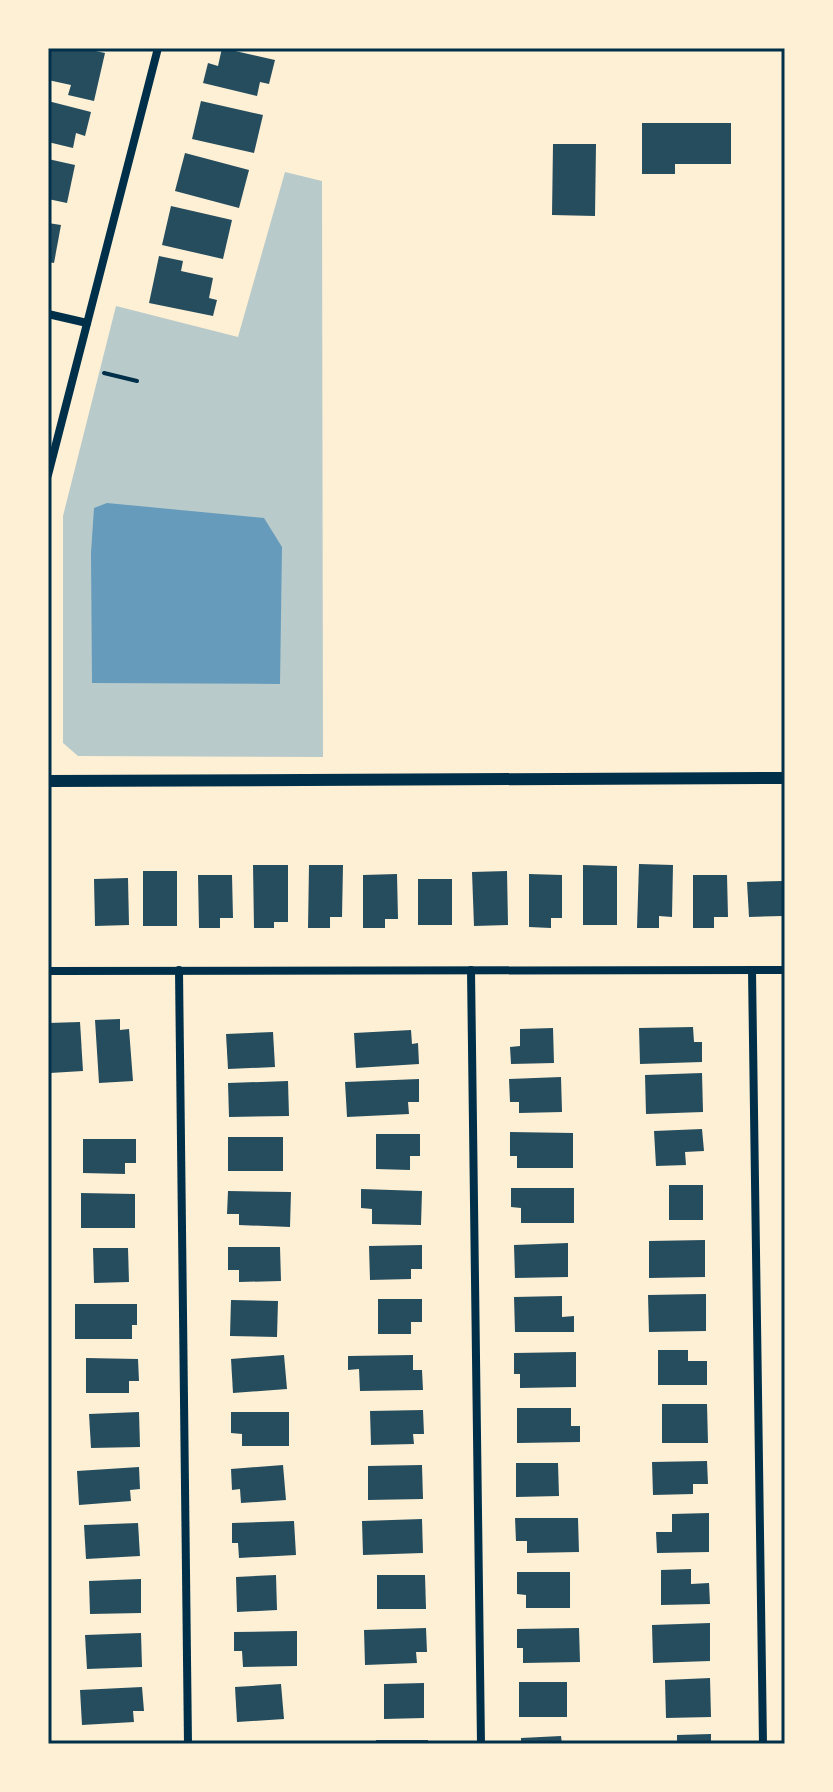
<svg xmlns="http://www.w3.org/2000/svg" width="833" height="1792" font-family="'Work Sans',sans-serif">
<rect width="100%" height="100%" fill="#fdf0d5"/>
<path fill="#b9caca" d="M285,172L322,181L323,757L78,756L63,743V516L116,306L238,337Z"/>
<path fill="#669bbc" d="M107,503L264,518L282,547L280,684L92,683L91,553L94,508Z"/>
<g fill="#264d5e">
<path d="M48,48H82L105,53L94,101L68,95L71,85L48,80Z"/>
<path d="M222,48L275,60L269,84L260,82L257,96L203,83L208,63L218,66Z"/>
<path d="M48,101L91,112L85,136L76,133L73,148L48,142Z"/>
<path d="M201,101L263,115L254,153L192,139Z"/>
<path d="M642,123H731V164H675V174H642Z"/>
<path d="M553,144H596L595,216L552,215Z"/>
<path d="M185,153L249,170L239,208L175,191Z"/>
<path d="M48,159L75,165L67,203L48,199Z"/>
<path d="M171,206L232,220L223,259L162,245Z"/>
<path d="M48,223L61,225L54,263L48,262Z"/>
<path d="M159,256L183,261L181,271L213,278L209,298L217,300L213,316L149,303Z"/>
<path d="M639,864L673,865L672,917L659,916V928H637Z"/>
<path d="M253,865H288V922H274V928H254Z"/>
<path d="M309,865H343L342,917H330V928H308Z"/>
<path d="M583,865L617,866V925H583Z"/>
<rect x="143" y="871" width="34" height="55"/>
<path d="M507,871L508,925L474,926L472,872Z"/>
<path d="M397,874L398,919H385V928H363V875Z"/>
<path d="M529,874L562,875V918H551V928L529,927Z"/>
<path d="M198,875H232L233,918H220V928H199Z"/>
<path d="M693,875H727L728,917H714V928H693Z"/>
<path d="M128,878L129,925L95,926L94,879Z"/>
<rect x="418" y="879" width="34" height="46"/>
<path d="M782,881L783,916L749,917L747,882Z"/>
<path d="M120,1019V1030L129,1029L133,1081L99,1083L95,1020Z"/>
<path d="M80,1022L83,1071L50,1073L48,1023Z"/>
<path d="M693,1027L694,1042H702V1062L640,1064L639,1028Z"/>
<path d="M553,1028L554,1063L511,1064L510,1047L520,1046V1029Z"/>
<path d="M411,1030L412,1044L418,1043L419,1064L356,1068L354,1033Z"/>
<path d="M273,1032L275,1067L228,1069L226,1034Z"/>
<path d="M702,1073L703,1112L646,1114L645,1075Z"/>
<path d="M561,1077L562,1112L519,1113V1102H510L509,1079Z"/>
<path d="M419,1079V1102H408L409,1114L347,1117L345,1082Z"/>
<path d="M288,1081L289,1116L229,1117L228,1083Z"/>
<path d="M702,1129L704,1151L685,1152L686,1165L656,1166L654,1131Z"/>
<path d="M510,1132L573,1133V1168H517V1156H510Z"/>
<path d="M376,1134H420V1156H410V1170L376,1169Z"/>
<rect x="228" y="1137" width="55" height="34"/>
<path d="M83,1139H136V1163H125V1174L83,1173Z"/>
<rect x="669" y="1185" width="34" height="35"/>
<path d="M511,1188H574V1223H521V1208L511,1207Z"/>
<path d="M361,1189L422,1191L421,1225L372,1224V1209L361,1208Z"/>
<path d="M228,1191L291,1192L290,1227L239,1225V1214H227Z"/>
<path d="M81,1193L135,1194V1228H81Z"/>
<path d="M705,1240V1277L649,1278V1241Z"/>
<path d="M568,1243V1277L515,1278L514,1245Z"/>
<path d="M422,1245V1269H411V1279L370,1280L369,1246Z"/>
<path d="M228,1247H280L281,1281L239,1282V1270H228Z"/>
<path d="M93,1248H128L129,1282L94,1283Z"/>
<path d="M706,1294V1331L649,1332L648,1295Z"/>
<path d="M562,1296V1317L574,1316V1332H515L514,1297Z"/>
<path d="M378,1299H422V1322H411V1334H378Z"/>
<path d="M231,1300L278,1301L277,1337L230,1336Z"/>
<path d="M75,1304H137V1325H132V1339H75Z"/>
<path d="M658,1350H688V1361H707V1385H658Z"/>
<path d="M576,1352V1387L520,1388V1374H514V1353Z"/>
<path d="M284,1355L287,1389L233,1393L231,1359Z"/>
<path d="M413,1355V1370H422L423,1390L360,1391L359,1369L348,1370V1356Z"/>
<path d="M86,1358L138,1359L139,1381H129V1393H86Z"/>
<path d="M662,1404H707L708,1443H662Z"/>
<path d="M517,1408H571V1426H580V1442L517,1443Z"/>
<path d="M423,1410L424,1434H413L414,1444L371,1445L370,1411Z"/>
<path d="M139,1412L140,1447L91,1448L89,1414Z"/>
<path d="M231,1412H289V1446H242V1434L231,1433Z"/>
<path d="M707,1461L708,1484H693V1494L653,1495L652,1462Z"/>
<path d="M516,1463H558L559,1496L516,1497Z"/>
<path d="M283,1465L286,1500L241,1503L240,1489L232,1490L231,1469Z"/>
<path d="M422,1465L423,1499L368,1500V1466Z"/>
<path d="M139,1467L140,1489L130,1490L131,1501L79,1505L77,1471Z"/>
<path d="M709,1513V1552L657,1553L656,1532H672V1514Z"/>
<path d="M515,1518H578L579,1552L527,1553V1541H516Z"/>
<path d="M422,1519L423,1553L363,1555L362,1521Z"/>
<path d="M294,1521L296,1555L239,1558L238,1543H232V1523Z"/>
<path d="M138,1523L140,1556L86,1559L84,1525Z"/>
<path d="M691,1569V1584L709,1583L710,1604L661,1605V1570Z"/>
<path d="M517,1572H570V1608H526V1595L517,1594Z"/>
<path d="M276,1575L277,1610L237,1612L236,1577Z"/>
<path d="M377,1575H425L426,1609H377Z"/>
<path d="M141,1579V1613L90,1614L89,1581Z"/>
<path d="M710,1623V1661L653,1663L652,1625Z"/>
<path d="M426,1628L427,1652H416L417,1663L365,1665L364,1630Z"/>
<path d="M579,1628L580,1662L523,1663V1648H517V1629Z"/>
<path d="M297,1631V1666L243,1667L242,1651H234V1632Z"/>
<path d="M141,1633L142,1667L87,1669L85,1635Z"/>
<path d="M710,1678L711,1717L666,1718L665,1680Z"/>
<rect x="519" y="1682" width="48" height="35"/>
<path d="M424,1683V1718L384,1719V1684Z"/>
<path d="M281,1684L284,1719L237,1722L235,1687Z"/>
<path d="M142,1687L144,1711H133L134,1722L82,1725L80,1690Z"/>
<path d="M711,1734V1744H677V1735Z"/>
<path d="M561,1736L562,1744H521V1738Z"/>
<rect x="376" y="1740" width="52" height="4"/>
</g>
<g fill="none" stroke-linecap="round" stroke-linejoin="round">
<path stroke="#003049" stroke-width="4" d="M104,373L137,381"/>
<g stroke="#003049" stroke-width="8">
<path d="M48,314L87,323"/>
<path d="M48,475L158,48"/>
<path d="M179,970L188,1744"/>
<path d="M471,970L481,1744"/>
<path d="M752,970L763,1744"/>
<path d="M48,971L785,970"/>
</g>
<path stroke="#003049" stroke-width="12" d="M48,781L785,778"/>
</g>
<rect width="833" height="1792" fill="none" stroke="#fdf0d5" stroke-width="100"/>
<rect x="50" y="50" width="733" height="1692" fill="none" stroke="#003049" stroke-width="3"/>
</svg>
